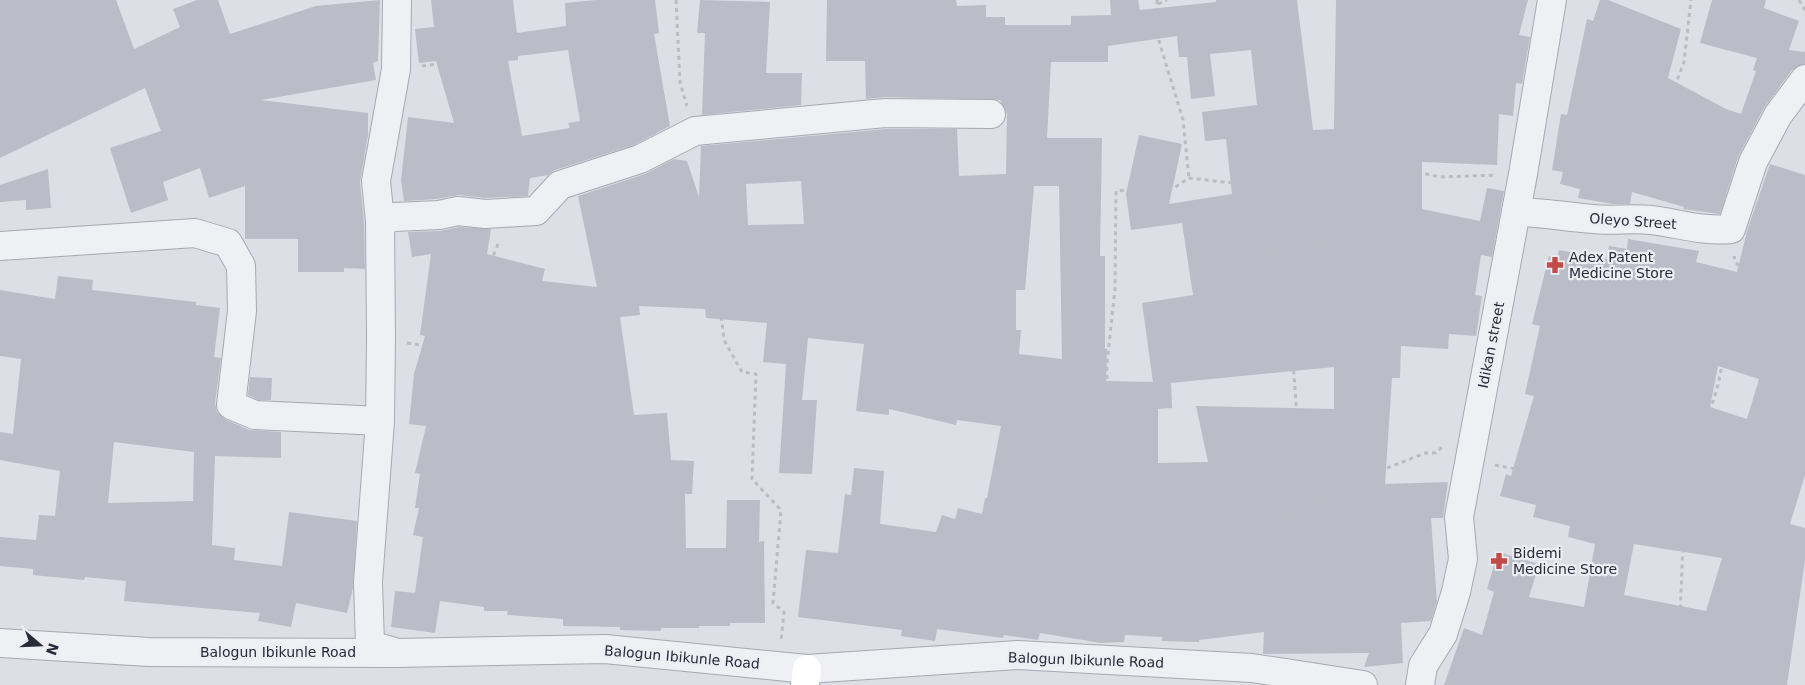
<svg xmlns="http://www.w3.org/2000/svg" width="1805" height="685" font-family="'DejaVu Sans',sans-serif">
<rect width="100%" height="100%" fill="#dcdfe5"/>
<g fill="#babdc8" fill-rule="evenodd">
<path d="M0,0H116L134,49L180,27L173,9L197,0H218L230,34L316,6L380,0L378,61L373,63L376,80L261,100L368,113V135L360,182L364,222L365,269L344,268V272H298V239H245V186L209,198L200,168L163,182L168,200L131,213L110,148L161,131L145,88L0,158Z"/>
<path d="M431,0H513L517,33L566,26L565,3L596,0H655L659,33L654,34L670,126L634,145L555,170L548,175L530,178L528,196L485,198L459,195L437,199L404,201L401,180L408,117L454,123L436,61L419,63L415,29L434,27ZM568,50L580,121L568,123L570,128L522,136L508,61L518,60V56Z"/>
<path d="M700,0L770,2L766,73H802L801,105L702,115L705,33H697Z"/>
<path d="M827,0H956L957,6L986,5V17H1005V25H1071V16L1111,15L1110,0H1138L1140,10L1216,2V0H1297L1313,130L1334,129L1336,0H1528L1519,35L1530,37L1522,84L1516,83L1513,116L1499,114L1497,165L1422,162V209L1480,221L1487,188L1504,191L1492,257L1481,255L1475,295L1482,296L1476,336L1449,334L1448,349L1401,346L1400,378H1392L1385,484L1448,482L1443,518H1431L1437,602L1431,621L1401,623L1403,663L1364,667L1369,653L1263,654L1264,632L1199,640V642L1162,641V637L1125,635L1124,642L1101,643L1040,633L1038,640L1004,635L1003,638L937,629L935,641L901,636L902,630L798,617L806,550L838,553L845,494L851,495L854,468L884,471L880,524L936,532L942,515L955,519L958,508L982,514L985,498H987L1001,426L957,420L956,425L889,409V415L856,411L864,344L808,338L802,400H817L812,474L779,473L786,364L763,362L767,323L706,318L705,309L639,306L640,315L620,317L634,415L667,413L671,460L694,461L692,494H685L686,548H726L727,500H760L759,542L764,541L765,623H730V626H699V628H661V631L620,630V627L563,626V619L507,615L508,611H484V607L440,601L435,633L391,627L395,591L415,593L423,537L413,535L419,508H415L420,474L415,473L426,426L409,424L414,374L425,336L420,335L431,254L412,257L408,232L440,231L459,227L491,229L487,254L545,269L542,281L597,287L578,196L645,174L674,159L687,161L699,197L701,146L886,129H957L959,176L1006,174L1007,114L1000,100L885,97L866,99L865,61H826ZM1177,36L1179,57H1187L1191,99L1215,96L1210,54L1251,50L1257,105L1202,112L1205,141L1226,139L1232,194L1169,204L1182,144L1139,135L1126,194L1131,230L1182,223L1193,295L1142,303L1153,382L1106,381L1107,349H1105V256H1100L1102,138H1047L1051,62H1108V46ZM801,181L804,224L748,225L746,184ZM1034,186H1059L1062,359L1019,354L1021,330H1016V290H1025ZM1334,367V409L1196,406L1208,462L1158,463V409L1172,408L1171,383Z"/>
<path d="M1600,0H1608L1681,29L1668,78L1726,109L1741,114L1756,71L1753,70L1757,58L1700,43L1712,0H1766L1764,8L1799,21L1789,50L1805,52V64L1792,70L1764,108L1738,157L1720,214L1683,209L1684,207L1632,192L1630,204H1613L1578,198L1580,189L1560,184L1563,172L1552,170L1561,114L1567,115L1587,19L1593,21Z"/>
<path d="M1770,164L1805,175V475L1790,524L1805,528V560L1787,685H1444L1464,628L1482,635L1494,592L1487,589L1498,552L1539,564L1529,597L1584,607L1595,544L1568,537L1570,526L1533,517L1536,505L1500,496L1506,474L1511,476L1534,396L1525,394L1540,326L1532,324L1549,256L1557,257L1559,250L1607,259L1609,246L1627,249L1628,239L1699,251L1696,262L1737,272L1747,231ZM1718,366L1759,379L1747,419L1710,407ZM1634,544L1722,558L1706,611L1624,595Z"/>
<path d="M48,169L51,208L26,210V200L0,202V185Z"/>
<path d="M58,276L93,280L92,290L196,302V305L220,308L214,357L221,358L215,403L217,412L225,419L249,430L281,432V458L215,456L212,545L235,548L234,560L282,566L289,512L357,521L353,588L347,613L296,603L291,627L258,621L260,613L124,601L126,581L85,577L84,580L33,575V569L0,566V537L36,540L39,515L55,516L60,471L0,460V432L13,434L21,359L0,356V290L55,299ZM114,442L194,452L193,501L108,503Z"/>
<path d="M250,377L272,378L271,400H258L248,395Z"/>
</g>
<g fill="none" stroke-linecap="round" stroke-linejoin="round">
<g stroke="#a6a9b2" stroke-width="30">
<g id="minor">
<path d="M1516,212C1542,212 1566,217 1593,219C1612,221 1631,218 1651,220C1678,223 1703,232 1731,229L1753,162L1778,115L1805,79"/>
<path d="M380,221L394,217L439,215L458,211L485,214L536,211L560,185L640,159L695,131L885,113L991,114"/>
<path d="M0,246L195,233L228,243L241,266L242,311L231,405L255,415L380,421"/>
<path d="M0,643L149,652L396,653L605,649L807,669L1018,655L1252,668L1363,685"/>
<path d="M394,652L370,645L368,582L380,421L381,338L380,221L376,181L396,69L397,0"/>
<path d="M1420,685L1423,666L1443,634L1456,592L1463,559L1459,517L1523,174L1552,0"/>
</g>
</g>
<g stroke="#9da1b0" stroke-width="30">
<path id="major" d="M805,685L807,669"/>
</g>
<g stroke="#bbbdc4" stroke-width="3" stroke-dasharray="4 4" stroke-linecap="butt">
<path d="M676,0L680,82L687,106"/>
<path d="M1157,0L1159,41L1183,120L1189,178"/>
<path d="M1799,0L1805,10"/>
<path d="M1158,4L1167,0"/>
<path d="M422,66L487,58L480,0"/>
<path d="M1636,192L1638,142L1654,109L1668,104L1684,62L1691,0"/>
<path d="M710,230L712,262L716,271L724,340L742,372L756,374L752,479L781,510L773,603L784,612L781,641"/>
<path d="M1265,252L1319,245L1327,218L1330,182L1398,168L1440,177L1497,175"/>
<path d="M1744,271L1785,277L1776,316L1805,325"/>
<path d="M407,343L457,350L499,241"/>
<path d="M1495,465L1520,470L1567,484L1671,507L1689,509"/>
<path d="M1316,503L1322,504L1333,496L1332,486L1345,485L1425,453H1436L1444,445"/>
<path d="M1082,631V615L1091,574L1099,558L1103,504L1107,493V363L1115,289L1116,191L1174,188L1189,178L1241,184L1259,226L1265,252L1274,267L1285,306L1291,334L1297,416L1303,430L1316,487V503L1303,513H1288L1289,528L1269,529"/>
<path d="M1672,685L1666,676L1680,616L1683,543L1689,509L1706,424L1718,385L1734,306L1744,271L1735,262L1734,256"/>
</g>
<use href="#minor" stroke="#eff0f4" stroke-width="28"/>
<use href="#major" stroke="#fff" stroke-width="28"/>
</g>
<defs>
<g id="pharmacy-bare" transform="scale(1.35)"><path d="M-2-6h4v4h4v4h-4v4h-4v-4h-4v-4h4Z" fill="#c34a49" stroke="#eceef3" stroke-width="2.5" paint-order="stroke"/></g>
</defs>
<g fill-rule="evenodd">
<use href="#pharmacy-bare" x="1555" y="265"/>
<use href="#pharmacy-bare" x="1499" y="561"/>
</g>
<g text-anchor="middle" stroke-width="4.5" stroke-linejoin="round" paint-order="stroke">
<g font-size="14" fill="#272b3a" stroke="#eceef3">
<text transform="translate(1633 221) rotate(4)" y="5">Oleyo Street</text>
<text transform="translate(1491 345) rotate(-79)" y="5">Idikan street</text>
<text x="278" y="657">Balogun Ibikunle Road</text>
<text transform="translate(682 657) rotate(5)" y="5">Balogun Ibikunle Road</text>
<text transform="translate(1086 660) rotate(2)" y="5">Balogun Ibikunle Road</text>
</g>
<g font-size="14" fill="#272b3a" stroke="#eceef3" text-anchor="start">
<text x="1569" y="262">Adex Patent<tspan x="1569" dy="16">Medicine Store</tspan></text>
<text x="1513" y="558">Bidemi<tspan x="1513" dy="16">Medicine Store</tspan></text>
</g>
</g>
<g transform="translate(40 645) rotate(109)" stroke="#eceef3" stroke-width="4" paint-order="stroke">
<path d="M0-4L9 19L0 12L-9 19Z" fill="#272b3a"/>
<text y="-8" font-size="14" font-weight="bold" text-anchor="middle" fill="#272b3a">N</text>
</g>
</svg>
